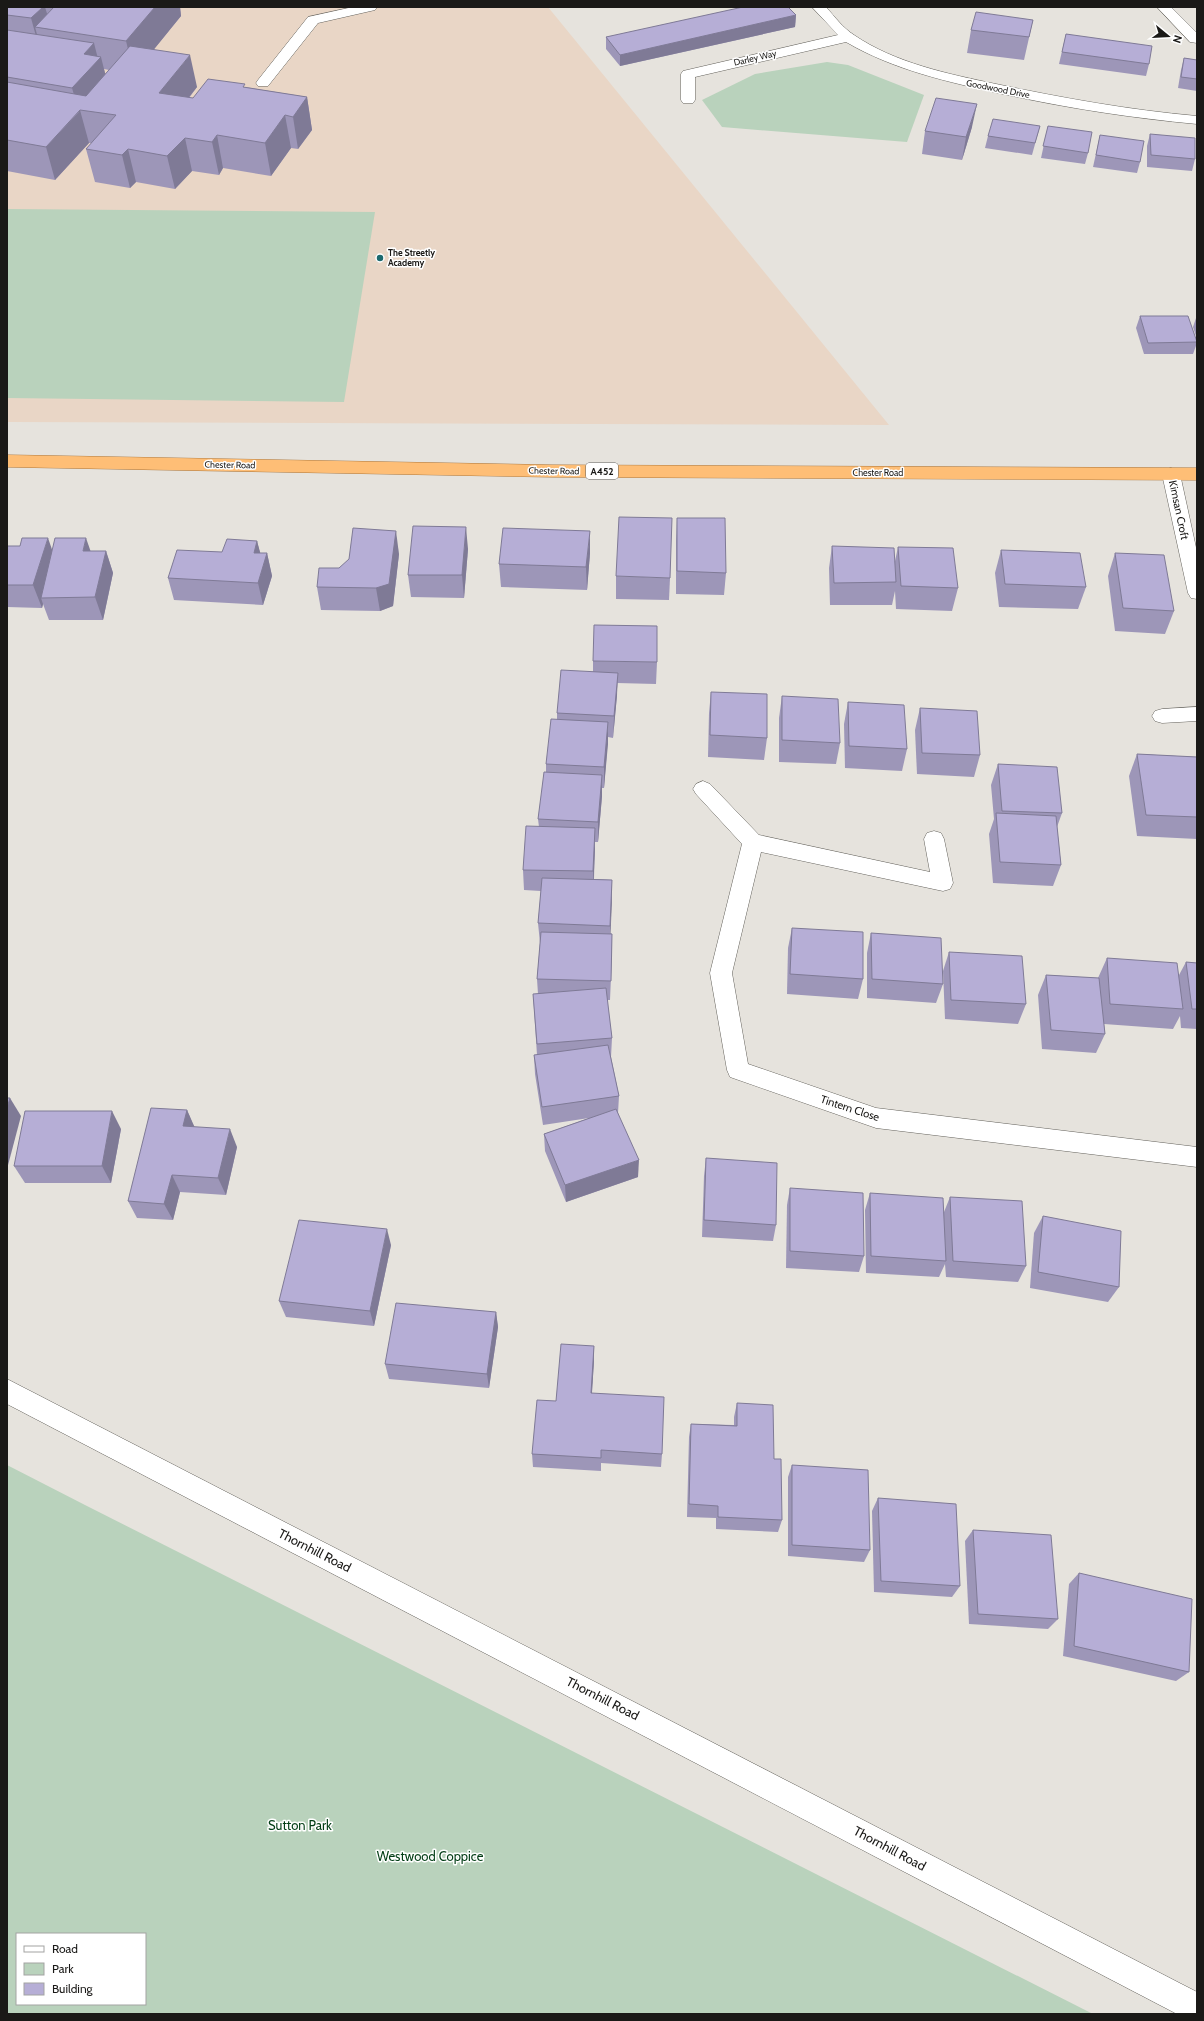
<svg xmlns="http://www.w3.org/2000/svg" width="1204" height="2021" font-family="Cabin,sans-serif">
<rect width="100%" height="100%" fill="#e6e3dd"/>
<path fill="#e9d6c6" d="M7,7H548L889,425L7,422Z"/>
<g fill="#b9d2bc" fill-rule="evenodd">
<path d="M827,62L848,65L924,95L907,142L722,127L702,100L755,74Z"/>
<path d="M7,209L375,212L344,402L7,398Z"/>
<path d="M7,1465L85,1505L1093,2014H7ZM17,1934H145V2004H17Z"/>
</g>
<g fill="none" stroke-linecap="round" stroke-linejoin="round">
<g stroke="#64625c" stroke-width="1">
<g id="service">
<path d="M353,7H377L375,10L318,23L268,86H258L256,83L258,80L308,17Z"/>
<path d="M1157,7H1171L1197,33V43L1190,42Z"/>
</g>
</g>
<g stroke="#64625c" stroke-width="1">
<g id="minor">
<path d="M812,7H826C835,17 843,28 854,35C895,63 948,74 996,84C1063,98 1129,110 1197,116V124C1132,118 1067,108 1003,94C948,82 894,70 846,42L695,77V100L693,103H683L681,100V74L683,71L838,35Z"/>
<path d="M1171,468L1177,470L1180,474L1197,552V599L1191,598L1188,593L1162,474L1165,470Z"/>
<path d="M1197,707V721L1162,723L1155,721L1152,716L1155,711L1162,709Z"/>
<path d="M703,781L710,784L759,835L930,872L924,839L927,833L934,831L941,833L944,839L953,883L950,889L943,891L761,852L732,973L748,1064L876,1108L1197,1147V1167L876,1128L730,1077L727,1070L710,973L742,844L696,794L693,789L696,784Z"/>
</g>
</g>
<g stroke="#64625c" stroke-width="1">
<path id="secondary" d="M7,1379L1197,1992V2014H1177L7,1404Z"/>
</g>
<g stroke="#ae793e" stroke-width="1">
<path id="trunk" d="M7,455L552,465L1197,468V480L552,477L7,467Z"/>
</g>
<use href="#service" fill="#fff" fill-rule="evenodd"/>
<use href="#minor" fill="#fff" fill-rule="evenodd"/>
<use href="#secondary" fill="#fff" fill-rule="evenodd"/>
<use href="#trunk" fill="#febe76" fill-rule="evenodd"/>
</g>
<g fill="#9d96b8" fill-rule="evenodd">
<path d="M7,7H180L181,16L154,49L197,87L189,98H193L245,87L307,97L312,130L298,149L291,148L271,176L223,168L219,175L192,171L175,189L136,182L130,188L95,182L86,149L92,143H89L55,180L7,171ZM104,69L109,70L105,74Z"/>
<path d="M796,15L795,27L620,66L606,49V37Z"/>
<path d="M1033,20L1024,60L967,53L971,30Z"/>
<path d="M1066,34L1149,64L1146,76L1059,64Z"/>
<path d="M1184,58L1197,60V91L1178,88L1181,70Z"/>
<path d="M1040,126L1032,155L985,148L988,136Z"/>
<path d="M1048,126L1088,153L1085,164L1041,158Z"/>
<path d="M972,127L962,160L922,154L925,131Z"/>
<path d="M1150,134L1195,159L1192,171L1147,167V146Z"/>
<path d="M1100,135L1140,162L1137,173L1093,167Z"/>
<path d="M1197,315V339L1193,327Z"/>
<path d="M1140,316L1197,341V343L1193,354H1144L1136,328Z"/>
<path d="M677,518L726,573L724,595L676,594V541Z"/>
<path d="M257,541L260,553H267L272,576L263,605L174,600L168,578L222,552Z"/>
<path d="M7,546L52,551H106L113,573L103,620H49L43,604L42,608L7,607Z"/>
<path d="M832,546L895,561L898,547L958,588L952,611L896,609L895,591L892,605H830L829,568Z"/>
<path d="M468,549L464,598L411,597L408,575Z"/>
<path d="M1001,550L1086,587L1078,609L999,607L995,573Z"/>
<path d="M590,553L587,590L501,587L499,564Z"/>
<path d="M1115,553L1174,611L1165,634L1115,631L1108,576Z"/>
<path d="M399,554L393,606L380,611L321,610L317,587L339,568Z"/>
<path d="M616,576L670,578L669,600L616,599Z"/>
<path d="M593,661L657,662L656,684L617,683V695L613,738L608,737L604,788H602V796L598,842H595L594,879L612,880L610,933L612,934V954L610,1000H607L612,1038L611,1057L619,1096L618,1113L638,1177L566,1202L545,1151L544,1134L589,1118L543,1125L535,1074L534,1055H537L533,994H538L537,979L540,943L538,923L541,891L524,890L523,870L539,827L538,819L546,772V764L557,720V713L593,672Z"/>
<path d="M711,692L767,738L764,760L708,757L709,713Z"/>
<path d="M782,696L840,743L836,764L779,762V718Z"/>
<path d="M848,702L907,749L902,771L845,768L844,724Z"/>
<path d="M920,708L980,755L974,777L917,774L915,730Z"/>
<path d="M1137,754L1197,757V839L1137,836L1129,776Z"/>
<path d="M998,764L1062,813L1057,827L1061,865L1053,886L993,883L989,834L994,819L991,785Z"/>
<path d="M792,928L863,979L858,999L787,994L788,948Z"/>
<path d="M871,933L943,984L936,1003L867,998V953Z"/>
<path d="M949,952L1026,1004L1018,1024L945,1019L943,971Z"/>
<path d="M1107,958L1179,975L1186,962L1197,963V1029L1181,1028L1180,1016L1173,1029L1104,1024L1105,1034L1096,1053L1042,1049L1038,995L1046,975L1098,978Z"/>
<path d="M187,1110L194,1127L237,1147L226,1195L180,1192L173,1220L137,1218L128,1201Z"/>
<path d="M121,1129L111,1183H25L14,1166Z"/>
<path d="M706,1158L776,1225L773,1241L702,1237L704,1176Z"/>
<path d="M790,1188L864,1256L859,1272L786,1268L787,1205Z"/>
<path d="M870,1193L944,1212L950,1197L1026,1266L1018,1282L946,1277L945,1264L939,1277L866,1273L865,1210Z"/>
<path d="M1043,1216L1119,1287L1108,1302L1030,1288L1034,1233Z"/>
<path d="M391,1245L374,1326L286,1317L279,1301Z"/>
<path d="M496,1312L498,1327L489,1388L389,1379L385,1364Z"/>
<path d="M594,1346V1360L592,1393L662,1454L661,1467L601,1463V1471L533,1467L532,1454L556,1401Z"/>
<path d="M737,1403L774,1459L782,1520L778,1532L716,1529V1518L687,1517L689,1437L691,1424L734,1425V1417Z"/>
<path d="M792,1465L870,1550L864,1562L788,1556V1477Z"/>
<path d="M878,1498L960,1586L952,1597L874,1592L872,1511Z"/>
<path d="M973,1530L1058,1619L1048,1629L969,1624L965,1541Z"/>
<path d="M1079,1573L1189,1672L1176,1681L1063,1656L1069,1584Z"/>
</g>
<g fill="#7f7a96">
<path d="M43,7H45L52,30L35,27L41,49L40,51L31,18Z"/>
<path d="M155,7H180L181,16L134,74L126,41Z"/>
<path d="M796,15L795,27L620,66V55Z"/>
<path d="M94,43L98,59L101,57L109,89L80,110L89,143L55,180L46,147L79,112L72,88L84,54Z"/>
<path d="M190,55L197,87L166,126L159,93Z"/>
<path d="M307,97L312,130L298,149L293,117Z"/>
<path d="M977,104L972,127L962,160L966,137Z"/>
<path d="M285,115L291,148L271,176L265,143Z"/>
<path d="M217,135L223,168L219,175L212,142Z"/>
<path d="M185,138L192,171L175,189L167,156Z"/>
<path d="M128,149L136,182L130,188L122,155Z"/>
<path d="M466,527L468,549L464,598L462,575Z"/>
<path d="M396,531L399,554L393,606L380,611L376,588Z"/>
<path d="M590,531V553L587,590L586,567Z"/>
<path d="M48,538L56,561L41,598L43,604L42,608L33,585Z"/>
<path d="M86,538L94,561L83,551Z"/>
<path d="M257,541L263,563L254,553Z"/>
<path d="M106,551L113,573L103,620L95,597Z"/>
<path d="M267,553L272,576L263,605L258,583Z"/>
<path d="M618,673L617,695L613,738L614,716Z"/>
<path d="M608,722V744L604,788V767Z"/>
<path d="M602,775V796L598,842V822Z"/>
<path d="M595,828V849L593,892V871Z"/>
<path d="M612,880V900L610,946V926Z"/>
<path d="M10,1098L21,1116L7,1169V1108Z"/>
<path d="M187,1110L195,1128L183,1126Z"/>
<path d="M112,1111L121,1129L111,1183L102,1166Z"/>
<path d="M230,1129L237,1147L226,1195L218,1178Z"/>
<path d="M639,1160L638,1177L566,1202L565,1185Z"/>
<path d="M172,1175L180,1192L173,1220L164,1204Z"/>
<path d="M387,1229L391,1245L374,1326L370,1311Z"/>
<path d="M496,1312L498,1327L489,1388L487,1374Z"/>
<path d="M594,1346V1360L591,1407V1393Z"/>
</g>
<g fill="#b6aed6" stroke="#7f7a96">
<path d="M7,7H43L31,18L7,15Z"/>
<path d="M54,7H155L126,41L35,27Z"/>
<path d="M743,7H788L796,15L620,55L606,37Z"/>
<path d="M976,12L1033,20L1029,37L971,30Z"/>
<path d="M7,30L94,43L84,54L101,57L72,88L7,77Z"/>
<path d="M1066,34L1152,46L1149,64L1062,52Z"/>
<path d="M130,46L190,55L159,93L193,98L208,79L245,84L243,87L307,97L293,117L285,115L265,143L217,135L212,142L185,138L167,156L128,149L122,155L86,149L116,115L80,110L46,147L7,140V82L86,96Z"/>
<path d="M1184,58L1197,60V79L1181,77Z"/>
<path d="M936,98L977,104L966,137L925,131Z"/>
<path d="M993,119L1040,126L1035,143L988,136Z"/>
<path d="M1048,126L1092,132L1088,153L1043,146Z"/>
<path d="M1150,134L1195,138V159L1151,155Z"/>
<path d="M1100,135L1144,141L1140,162L1096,155Z"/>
<path d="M1140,316H1188L1197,342L1148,343Z"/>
<path d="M619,517L672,518L670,578L616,576Z"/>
<path d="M677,518H725L726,573L677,571Z"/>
<path d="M413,526L466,527L462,575H408Z"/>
<path d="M353,528L396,531L389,584L376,588L317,587L319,568H339L349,559Z"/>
<path d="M503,528L590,531L586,567L499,564Z"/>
<path d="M22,538H48L33,585H7V546H20Z"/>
<path d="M55,538H86L83,551H106L95,597L41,598Z"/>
<path d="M227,539L257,541L254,553H267L258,583L168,578L177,550L222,552Z"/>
<path d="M832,546L894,548L896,582L834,583Z"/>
<path d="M898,547L953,548L958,588L901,586Z"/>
<path d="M1001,550L1080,553L1086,587L1005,584Z"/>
<path d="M1115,553L1164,555L1174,611L1123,608Z"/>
<path d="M594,625L657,626V662L593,661Z"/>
<path d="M561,670L618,673L614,716L557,713Z"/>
<path d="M711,692L767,694V738L710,735Z"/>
<path d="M782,696L838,699L840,743L782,740Z"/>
<path d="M848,702L904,705L907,749L849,746Z"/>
<path d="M920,708L977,711L980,755L922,753Z"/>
<path d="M551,719L608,722L604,767L546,764Z"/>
<path d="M1137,754L1197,757V817L1146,815Z"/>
<path d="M998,764L1057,767L1062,813L1002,811Z"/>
<path d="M544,772L602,775L598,822L538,819Z"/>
<path d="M996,813L1056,816L1061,865L1000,862Z"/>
<path d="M526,826L595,828L593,871L523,870Z"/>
<path d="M542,878L612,880L610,926L538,923Z"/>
<path d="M792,928L863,932V979L790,974Z"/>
<path d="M541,932L612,934L611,981L537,979Z"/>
<path d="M871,933L941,938L943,984L872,979Z"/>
<path d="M949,952L1022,956L1026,1004L951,1000Z"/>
<path d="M1107,958L1177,963L1183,1009L1110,1004Z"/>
<path d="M1186,962L1197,963V1009H1192Z"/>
<path d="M1046,975L1099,978L1105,1034L1051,1030Z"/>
<path d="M606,988L612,1038L537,1044L533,994Z"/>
<path d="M608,1045L619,1096L542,1107L534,1055Z"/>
<path d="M7,1098H10L7,1108Z"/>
<path d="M151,1108L187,1110L183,1126L230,1129L218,1178L172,1175L164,1204L128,1201Z"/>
<path d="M616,1109L639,1160L565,1185L544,1134Z"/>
<path d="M25,1111H112L102,1166H14Z"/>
<path d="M706,1158L777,1163L776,1225L704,1220Z"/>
<path d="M790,1188L863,1193L864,1256L790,1251Z"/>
<path d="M870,1193L943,1198L946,1261L871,1256Z"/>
<path d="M950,1197L1022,1201L1026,1266L953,1261Z"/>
<path d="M1043,1216L1121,1231L1119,1287L1038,1272Z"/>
<path d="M299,1220L387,1229L370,1311L279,1301Z"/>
<path d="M396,1303L496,1312L487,1374L385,1364Z"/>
<path d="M561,1344L594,1346L591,1393L664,1397L662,1454L601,1450V1458L532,1454L537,1400L556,1401Z"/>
<path d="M737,1403L773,1405L774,1459H781L782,1520L718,1517V1506L689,1504L691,1424L737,1426Z"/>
<path d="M792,1465L868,1470L870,1550L792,1545Z"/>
<path d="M878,1498L956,1504L960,1586L881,1581Z"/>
<path d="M973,1530L1051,1535L1058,1619L978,1614Z"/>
<path d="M1079,1573L1192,1599L1189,1672L1074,1646Z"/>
</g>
<circle fill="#1c696e" stroke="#fff" stroke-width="1.5" cx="380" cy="258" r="4"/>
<g text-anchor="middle" stroke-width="3" stroke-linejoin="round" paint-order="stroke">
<g font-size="9" fill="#1a1917" stroke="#fff">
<text transform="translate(755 58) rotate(-13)" y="3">Darley Way</text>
<text transform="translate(998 89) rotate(11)" y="3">Goodwood Drive</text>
<text transform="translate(230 465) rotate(1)" y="3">Chester Road</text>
<text transform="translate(554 471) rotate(1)" y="3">Chester Road</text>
<text x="878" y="476">Chester Road</text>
</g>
<g font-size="9" font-weight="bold" fill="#1a1917" stroke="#fff" text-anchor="start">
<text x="388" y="256">The Streetly<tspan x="388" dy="10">Academy</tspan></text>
</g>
<rect fill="#fff" stroke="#5f5e5d" stroke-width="1" x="586" y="463" width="32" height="16" rx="3"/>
<g font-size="10" font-weight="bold" fill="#1a1917">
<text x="602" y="475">A452</text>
</g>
<g font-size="11" fill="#1a1917" stroke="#fff">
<text transform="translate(1179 510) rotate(78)" y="4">Kimsan Croft</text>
<text transform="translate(850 1108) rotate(18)" y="4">Tintern Close</text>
</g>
<g font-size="13" fill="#1a1917" stroke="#fff">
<text transform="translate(315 1550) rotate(27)" y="5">Thornhill Road</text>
<text transform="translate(603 1698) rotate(27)" y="5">Thornhill Road</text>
<text transform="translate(890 1848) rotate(28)" y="5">Thornhill Road</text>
</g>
<g font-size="13" fill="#023d15" stroke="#fff">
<text x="300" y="1830">Sutton Park</text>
<text x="430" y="1861">Westwood Coppice</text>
</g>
</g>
<rect width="1204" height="2021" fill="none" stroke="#1a1917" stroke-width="16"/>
<rect x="16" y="1933" width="130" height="72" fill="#ffffff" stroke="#a3a3a2"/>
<rect x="24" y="1946" width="20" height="6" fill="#ffffff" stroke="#a3a3a2"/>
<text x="52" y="1953" font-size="12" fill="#1a1917">Road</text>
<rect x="24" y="1963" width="20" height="12" fill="#b9d2bc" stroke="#a3a3a2"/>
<text x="52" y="1973" font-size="12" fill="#1a1917">Park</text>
<rect x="24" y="1983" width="20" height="12" fill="#b6aed6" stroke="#a3a3a2"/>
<text x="52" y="1993" font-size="12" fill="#1a1917">Building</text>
<g transform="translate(1168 36) rotate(108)" stroke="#ffffff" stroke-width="3" paint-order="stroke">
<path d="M0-3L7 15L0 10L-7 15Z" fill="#1a1917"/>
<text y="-6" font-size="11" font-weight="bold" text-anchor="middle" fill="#1a1917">N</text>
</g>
</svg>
